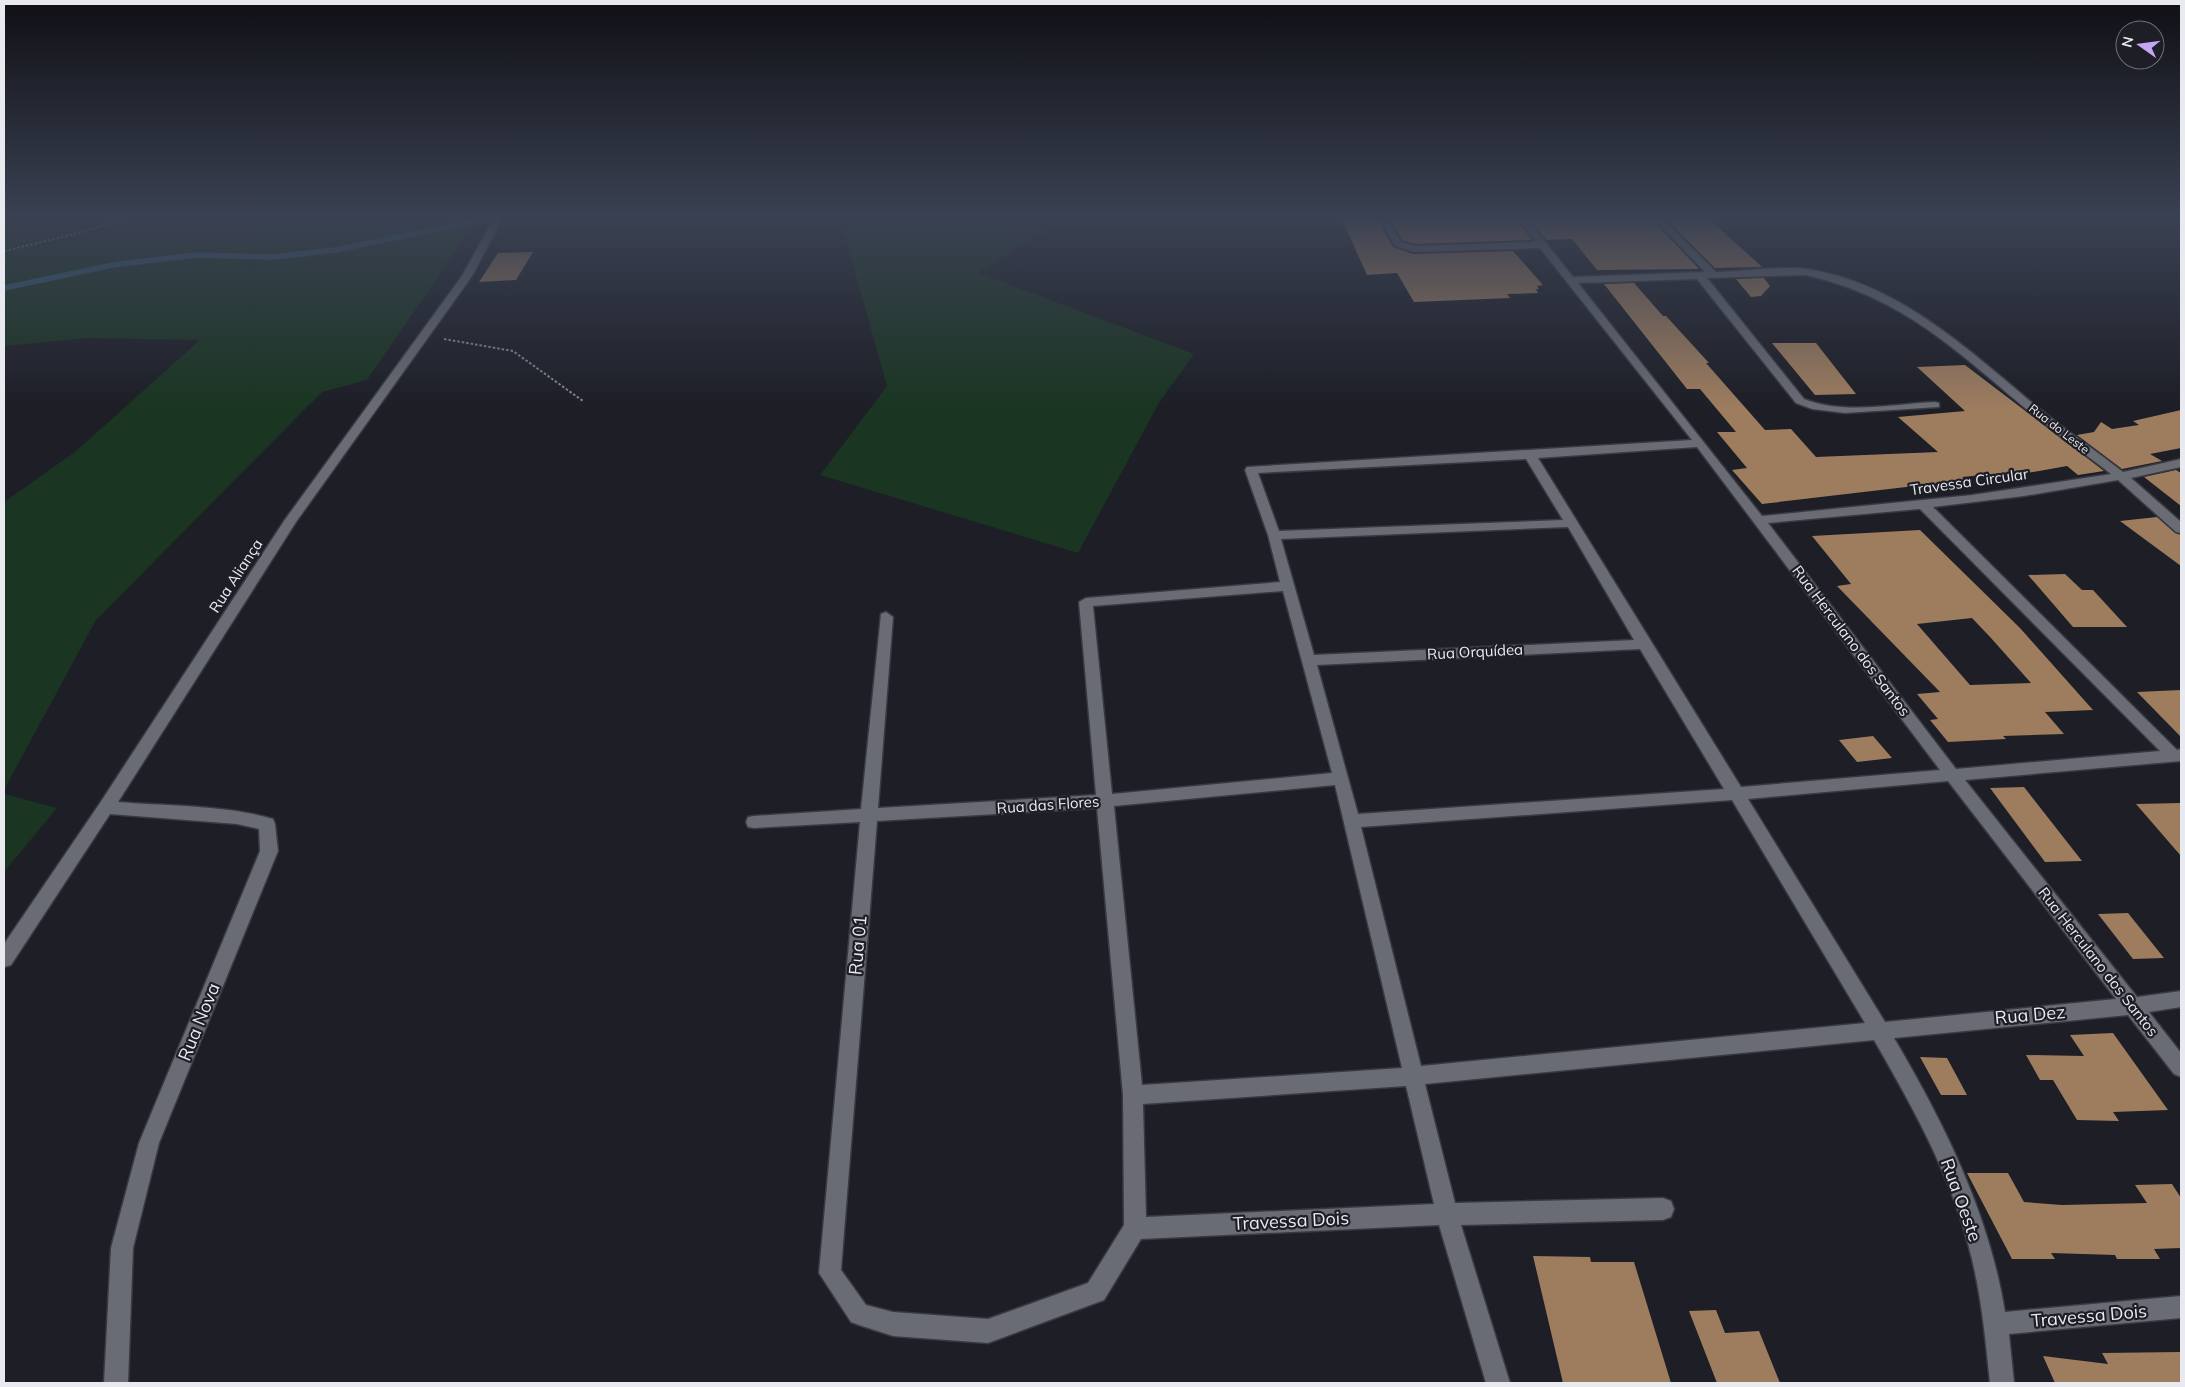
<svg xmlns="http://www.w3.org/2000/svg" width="2185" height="1387" font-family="Mulish,sans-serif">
<rect width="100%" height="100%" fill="#1d1e26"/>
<g fill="#1a3521">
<path d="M4,215H261L262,223L304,215H480L367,380L322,392L96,620L4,790V502L75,452L200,340L86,338L4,346Z"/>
<path d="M540,215H658L539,222Z"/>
<path d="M839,215H1042L1055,224L978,273L1194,354L1160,401L1078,553L820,475L887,386Z"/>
<path d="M4,794L57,808L4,872Z"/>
</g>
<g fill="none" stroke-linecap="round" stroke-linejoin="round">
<path stroke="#345d74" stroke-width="5.5" d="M4,288L113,265L195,255L272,257L335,250L505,215"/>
</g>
<g fill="#9e7d5f" fill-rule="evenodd">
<path d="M1340,215H1375L1393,247L1413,254L1513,251L1543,285L1537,286L1539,289H1536L1538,293L1507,294L1510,298L1414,302L1397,273L1367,275Z"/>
<path d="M1387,215H1513L1532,240L1415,244L1402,240Z"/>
<path d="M1526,215H1648L1699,269L1597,270L1572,239L1546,240Z"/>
<path d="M1662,215H1705L1762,267L1715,268Z"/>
<path d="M533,252L516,280L479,282L498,253Z"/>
<path d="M1764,278L1770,286L1761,296L1751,297L1736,279Z"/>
<path d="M1634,283L1663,316H1666L1709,363H1706L1765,430L1791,429L1816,457L1938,452L1898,417L1965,411L1917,367L1965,365L2104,471L2078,475L2067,466L2027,473L2024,471L1962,477L1966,480L1762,504L1732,470L1747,468L1717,432H1736L1700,389H1687L1604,284Z"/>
<path d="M1772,343H1816L1856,394L1815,395Z"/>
<path d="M2181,410V448L2150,454L2162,461L2122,469L2077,435L2094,432L2101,422L2112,429L2139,425L2133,421Z"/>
<path d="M2176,470L2181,473V506L2144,477Z"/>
<path d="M2157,517L2175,533L2181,535V566L2120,521Z"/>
<path d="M1920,530L2020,628L2093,710L2045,712L2064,734L2003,736L2006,739L1948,742L1930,720L1938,719L1917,694L1940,692L1837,586L1851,584L1812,536ZM1972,618L1991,638L2031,683L1970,685L1917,624Z"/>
<path d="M2065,574L2082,590H2093L2127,627H2073L2028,575Z"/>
<path d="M2181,690V737L2137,692Z"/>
<path d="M1873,736L1892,758L1857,762L1839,740Z"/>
<path d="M2024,787L2082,861L2045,862L1990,788Z"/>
<path d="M2181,803V856L2136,804Z"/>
<path d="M2128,913L2164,958L2133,959L2098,914Z"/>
<path d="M2113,1033L2168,1110L2113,1112L2119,1121L2077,1120L2053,1080H2040L2026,1055L2084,1056L2070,1035Z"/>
<path d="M1920,1057L1947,1058L1967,1095H1941Z"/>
<path d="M1967,1173H2008L2024,1202L2062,1205L2147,1203L2135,1185L2172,1184L2181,1198V1248L2154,1249L2160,1259H2117L2115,1255L2051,1253L2055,1259H2012Z"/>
<path d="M1533,1256L1590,1257L1591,1262H1634L1671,1383H1563Z"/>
<path d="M1716,1310L1725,1333L1759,1331L1780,1383H1717L1689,1311Z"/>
<path d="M2181,1352V1383H2055L2043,1356L2108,1364L2102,1353Z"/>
</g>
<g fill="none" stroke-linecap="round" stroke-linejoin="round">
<g stroke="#383a40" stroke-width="3">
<g id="minor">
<path d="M496,215H504L472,276L296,522L118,802C166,806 227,805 273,819L275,824L278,851L159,1143L133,1248L128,1383H104L111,1248L139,1143L260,851L259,829L237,824L110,814L11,965L4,967V944L100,803L284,521L462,276Z"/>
<path d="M1377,215H1385L1401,242L1415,246L1536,242L1515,215H1524L1573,277L1705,272L1650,215H1659L1716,272C1741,271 1783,266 1807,269C1903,284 1975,356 2047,415C2072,435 2098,452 2123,472L2181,459V467L2131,478L2181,522V533L2176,532L2118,480L2024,496L1933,507L2177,750L2181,749V761L1965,780L2137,997L2181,991V1007L2149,1012L2181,1053V1077L2174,1074L2128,1015L1894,1038C1944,1123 1989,1213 2005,1312L2181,1296V1318L2009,1334L2014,1383H1990C1985,1336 1981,1290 1968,1244C1949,1172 1911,1104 1874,1040L1425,1084L1455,1203L1663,1198L1671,1201L1674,1209L1671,1217L1663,1220L1461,1225L1510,1383H1486L1439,1225L1141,1239L1104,1300L988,1343L893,1336L859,1325L851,1322L819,1273L860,822L754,828L748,827L746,822L748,817L754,816L861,809L881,614L886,612L893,617L878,808L1096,795L1079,602L1086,598L1280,582L1268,535L1245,470L1247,467L1692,440L1540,248L1414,252L1395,246ZM1805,275C1907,297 1963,358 2041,421C2064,440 2088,456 2111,474L1972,495L1762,516L1578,283L1697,279L1796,403L1812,409L1845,413L1939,407V403L1935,402C1893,404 1844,415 1804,399L1707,278ZM1697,447L1940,770L1741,787L1538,458ZM1526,459L1563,520L1279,531L1258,473ZM1919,509H1920L2160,751L1956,769L1768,523ZM1568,527L1634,640L1314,655L1281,539ZM1283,591L1332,773L1112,794L1093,606ZM1640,649L1724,789L1358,814L1317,665ZM1948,781L2116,999L1885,1022L1748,799ZM1335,785L1402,1068L1142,1085L1114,806ZM1732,800L1865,1023L1421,1066L1361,827ZM1097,808L1123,1095L1124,1225L1088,1283L988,1319L893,1312L866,1305L841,1270L877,821ZM1406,1086L1434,1204L1146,1217L1143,1104Z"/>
</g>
</g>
<g stroke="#88898f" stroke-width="2" stroke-dasharray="2.5 2" stroke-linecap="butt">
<path d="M4,251L75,234L137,215"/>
<path d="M444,339L513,351L583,401"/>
</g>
<use href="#minor" fill="#696b75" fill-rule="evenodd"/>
</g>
<linearGradient id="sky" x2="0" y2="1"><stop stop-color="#101015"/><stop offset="0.53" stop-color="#3a4152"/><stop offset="1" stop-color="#3a4152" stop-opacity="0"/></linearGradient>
<rect width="2185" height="409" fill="url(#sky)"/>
<g text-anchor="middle" stroke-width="4.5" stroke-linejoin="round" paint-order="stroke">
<g font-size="12" fill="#e8eaef" stroke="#1d1e26">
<text transform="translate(2059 429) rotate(38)" y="4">Rua do Leste</text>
</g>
<g font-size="15" fill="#e8eaef" stroke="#1d1e26">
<text transform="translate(1969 482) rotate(-8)" y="5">Travessa Circular</text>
<text transform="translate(236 576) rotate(-57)" y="5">Rua Aliança</text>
<text transform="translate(1851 641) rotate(53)" y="5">Rua Herculano dos Santos</text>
<text transform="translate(1475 652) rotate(-3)" y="5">Rua Orquídea</text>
<text transform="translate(1048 805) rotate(-4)" y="5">Rua das Flores</text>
<text transform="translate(2098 962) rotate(52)" y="5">Rua Herculano dos Santos</text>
</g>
<g font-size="18" fill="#e8eaef" stroke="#1d1e26">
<text transform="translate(858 945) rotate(-85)" y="6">Rua 01</text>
<text transform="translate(2030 1015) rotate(-5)" y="6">Rua Dez</text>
<text transform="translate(199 1022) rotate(-68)" y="6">Rua Nova</text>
<text transform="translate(1961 1200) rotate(70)" y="6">Rua Oeste</text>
<text transform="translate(1291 1221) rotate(-3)" y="6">Travessa Dois</text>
<text transform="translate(2089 1316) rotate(-5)" y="6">Travessa Dois</text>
</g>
</g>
<rect width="2185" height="1387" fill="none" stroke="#e8eaef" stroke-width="10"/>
<g transform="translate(2140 45) rotate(284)"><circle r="24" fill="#1d1e26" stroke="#6e7076"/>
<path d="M0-4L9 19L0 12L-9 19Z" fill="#c3a7f2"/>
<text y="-8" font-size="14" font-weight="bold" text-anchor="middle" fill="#e8eaef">N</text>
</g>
</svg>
